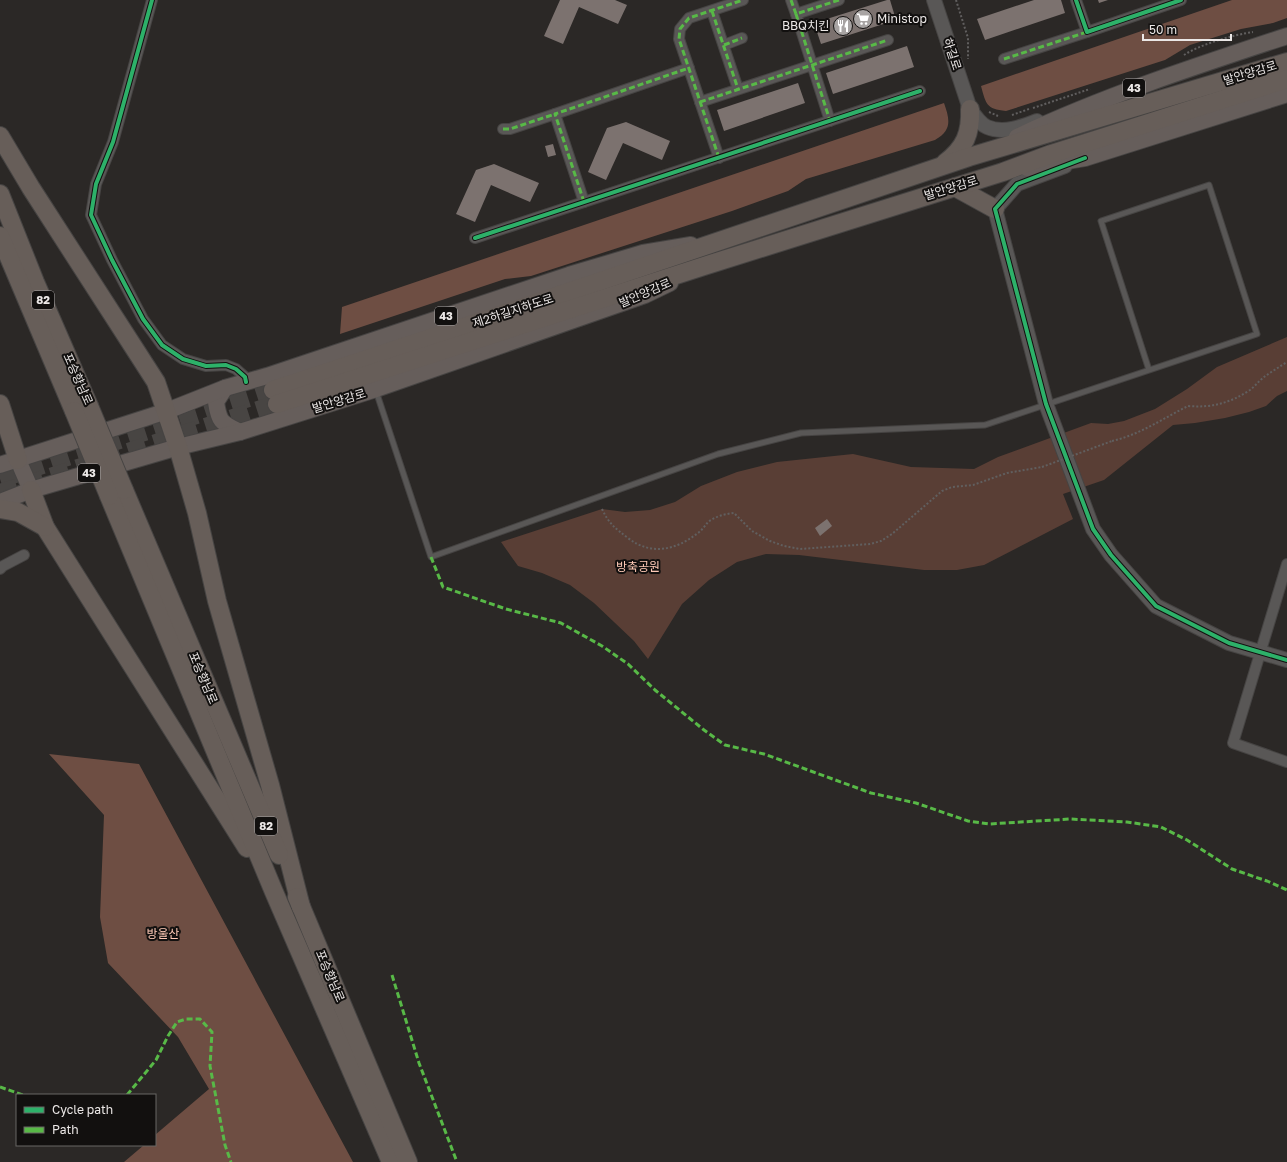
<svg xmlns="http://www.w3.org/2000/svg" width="1287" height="1162" font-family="'Golos Text','Noto Sans KR',sans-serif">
<rect width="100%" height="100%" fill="#2b2826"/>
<path fill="#593e35" d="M1287,337V391L1277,396L1266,406L1249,412L1225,418L1195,423L1173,425L1104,480L1063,494L1073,519L984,565L957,570H924L799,555L766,554L737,562L709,580L682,604L648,659L634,641L594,603L570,585L542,573L518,566L501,542L602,509L625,512L650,510L675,502L701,486L737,472L777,462L853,454L911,467L974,469L998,457L1091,423L1108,424L1124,421L1155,409L1187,389L1217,367Z"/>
<g fill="#6e4e43">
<path d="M1232,0H1287V18L1273,23L1241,29L1190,45L1165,60L1006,111C986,109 986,104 981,86Z"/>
<path d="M944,103C950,120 952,130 935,140L806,179L788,191L732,211L531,276L505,279L340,334L342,307Z"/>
<path d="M49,754L139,764L353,1162H124L144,1145H155V1135L209,1089L178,1037L108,963L100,917L104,815Z"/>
</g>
<g fill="#7c726f">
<path d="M560,0H615L627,5L618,24L579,7L563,44L544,36Z"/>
<path d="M887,0H890L896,20L821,44L814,23Z"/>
<path d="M1034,0H1061L1065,13L985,40L977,19Z"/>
<path d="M1098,0H1108L1099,3Z"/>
<path d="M907,46L914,67L833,94L826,73Z"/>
<path d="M798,83L805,103L724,131L717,110Z"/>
<path d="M626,122L670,141L662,160L623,143L606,180L588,172L607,128Z"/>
<path d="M553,144L556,155L548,157L545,146Z"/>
<path d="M494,164L539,183L530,202L491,185L475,222L456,214L476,170Z"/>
<path d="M827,519L832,526L820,536L815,528Z"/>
</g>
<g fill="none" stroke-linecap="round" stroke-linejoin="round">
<g stroke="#484543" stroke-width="18" stroke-dasharray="18 9" stroke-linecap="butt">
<path d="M0,479L273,390"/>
<path d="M0,493L277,404"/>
</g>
<g stroke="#464443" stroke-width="7">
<path id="lane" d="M376,391L431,557L718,454L801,433L985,425L1257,334L1209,185L1101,221L1149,370"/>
</g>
<g stroke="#464443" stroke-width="12">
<g id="street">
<path d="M152,0L113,142L96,184L91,215L112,260L143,319L162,345L183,359L206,366L226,365L236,369L245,377L246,382"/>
<path d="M791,0L796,14L839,0"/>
<path d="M1076,0L1087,32L1181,0"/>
<path d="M712,11L738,89"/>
<path d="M796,14L830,121"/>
<path d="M724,45L742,38"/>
<path d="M1004,59L1087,32"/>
<path d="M700,102L888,40"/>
<path d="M503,129H510L555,114"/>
<path d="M719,158L679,39L680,29L689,18L743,0"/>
<path d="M584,202L555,114L689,68"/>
<path d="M475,238L920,91"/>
<path d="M1287,564L1233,743L1287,762"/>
<path d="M0,569L3,566L24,555"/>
</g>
</g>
<g stroke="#464443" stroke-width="16">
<g id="secondary">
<path d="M934,0L970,109C974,115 980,124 987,127C1003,134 1022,127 1037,121"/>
<path d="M1065,166L1017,184L995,209L1046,404L1093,529L1111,555L1156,606L1229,643L1287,660"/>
</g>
</g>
<g stroke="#464443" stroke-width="18">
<g id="primary">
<path d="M1017,137C1104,96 1196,66 1287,36"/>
<path d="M1027,168L1085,158L1287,94"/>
<path d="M225,388L216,402C219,423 222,423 240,432"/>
<path d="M18,460L31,490"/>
<path d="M0,465L167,411L225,388L267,376L569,275L643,253L691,245"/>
<path d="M0,502L31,490L178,447L240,432L376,389L645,295L670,283"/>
</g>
</g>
<g stroke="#464443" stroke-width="20">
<g id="highway">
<path d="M0,136L31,188L156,382L178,447L197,513L217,601L270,785L301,907"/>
<path d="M945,163C965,148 971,133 970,109"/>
<path d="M955,187L995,209"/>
<path d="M0,194L35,282L89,406"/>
<path d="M0,236L74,411"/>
<path d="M273,390L509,312L969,157L1287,62"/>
<path d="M0,404L18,460"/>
<path d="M277,404L704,266L1003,172L1051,154L1287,79"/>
<path d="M31,490L45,527L247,848"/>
<path d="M124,490L279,855"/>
<path d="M109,496L274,892L391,1162"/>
<path d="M0,509L18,512L45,527"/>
<path d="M297,897L408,1162"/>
</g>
</g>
<g stroke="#615f5f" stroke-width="2" stroke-dasharray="2 2" stroke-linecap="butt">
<path d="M956,0L968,38V59"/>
<path d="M1184,55C1201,44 1233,35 1253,32"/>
<path d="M1033,108L1090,89"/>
<path d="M989,112L998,116"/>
<path d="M1012,115L1029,109"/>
<path d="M1112,441C1139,435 1164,418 1188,406C1212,408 1230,403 1250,390C1255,386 1259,381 1264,377C1271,372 1279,367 1287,362"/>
<path d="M602,509C609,524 615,528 628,538C651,556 676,550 698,533C702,530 705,526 708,522C716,516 725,514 734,513L752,531L770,541L784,546L800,549L870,544L881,541L892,534L942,491L952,487L973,485L1007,473L1042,467"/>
</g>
<use href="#lane" stroke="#595756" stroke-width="5"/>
<use href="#street" stroke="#595756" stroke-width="10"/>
<use href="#secondary" stroke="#595756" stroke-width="14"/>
<use href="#primary" stroke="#665e5b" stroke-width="16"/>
<use href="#highway" stroke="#675e59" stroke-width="18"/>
<g stroke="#464443" stroke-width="20" stroke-linecap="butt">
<g id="highway-bridge">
<path d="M89,406L124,490"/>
<path d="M74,411L109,496"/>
</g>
</g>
<path stroke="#615f5f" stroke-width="2" stroke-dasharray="2 2" stroke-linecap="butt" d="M1042,467L1112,441"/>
<use href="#highway-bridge" stroke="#675e59" stroke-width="18"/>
<g stroke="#58b947" stroke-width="3" stroke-dasharray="6 3" stroke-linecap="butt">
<path d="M791,0L796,14L839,0"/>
<path d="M712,11L738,89"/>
<path d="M796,14L830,121"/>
<path d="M724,45L742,38"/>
<path d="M1004,59L1087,32"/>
<path d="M700,102L888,40"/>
<path d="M503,129H510L555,114"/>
<path d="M719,158L679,39L680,29L689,18L743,0"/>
<path d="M584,202L555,114L689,68"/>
<path d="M431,557L443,587L506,609L561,623L602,646L628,664L655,690L704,730L725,745L764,754L871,793L916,803L968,821L989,824L1070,819L1127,822L1161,827L1187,840L1232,869L1267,881L1287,890"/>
<path d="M392,975L419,1063L457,1162"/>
<path d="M0,1087L23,1095"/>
<path d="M127,1095L156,1060L168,1036L177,1022L186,1019H200L212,1032L210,1066L225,1145L231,1162"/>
</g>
<g stroke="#12100f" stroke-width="6">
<g id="cycleway">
<path d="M152,0L113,142L96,184L91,215L112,260L143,319L162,345L183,359L206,366L226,365L236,369L245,377L246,382"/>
<path d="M1076,0L1087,32L1181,0"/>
<path d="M1085,158L1017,184L995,209L1046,404L1093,529L1111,555L1156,606L1229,643L1287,660"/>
<path d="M475,238L920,91"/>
</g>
</g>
<use href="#cycleway" stroke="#2db169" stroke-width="4"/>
</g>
<defs>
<g id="supermarket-disc" transform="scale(1)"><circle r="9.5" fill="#a8a4a3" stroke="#12100f"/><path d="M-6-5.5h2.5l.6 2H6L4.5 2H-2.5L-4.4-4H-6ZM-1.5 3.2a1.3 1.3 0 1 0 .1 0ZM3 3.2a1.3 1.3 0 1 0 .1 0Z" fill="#fff"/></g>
<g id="restaurant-disc" transform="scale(1)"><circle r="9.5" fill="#a8a4a3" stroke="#12100f"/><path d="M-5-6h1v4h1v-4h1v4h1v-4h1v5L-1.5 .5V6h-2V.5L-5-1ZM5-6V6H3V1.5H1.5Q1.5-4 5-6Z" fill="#fff"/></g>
</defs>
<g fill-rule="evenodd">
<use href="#supermarket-disc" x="863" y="19"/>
<use href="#restaurant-disc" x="843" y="26"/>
</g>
<g text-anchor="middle" stroke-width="4" stroke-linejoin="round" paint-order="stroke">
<g fill="#12100f" stroke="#aaa6a6" stroke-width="1">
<rect x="1123" y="79" width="22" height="18" rx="3"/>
<rect x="32" y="291" width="22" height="18" rx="3"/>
<rect x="435" y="307" width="22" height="18" rx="3"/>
<rect x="78" y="464" width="22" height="18" rx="3"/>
<rect x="255" y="817" width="22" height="18" rx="3"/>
</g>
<g font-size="11" font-weight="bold" fill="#ebe7e6">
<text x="1134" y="92">43</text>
<text x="43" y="304">82</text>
<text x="446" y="320">43</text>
<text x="89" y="477">43</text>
<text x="266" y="830">82</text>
</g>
<g font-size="12" fill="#ebe7e6" stroke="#12100f" text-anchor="start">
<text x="877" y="23">Ministop</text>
<text x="829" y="30" text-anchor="end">BBQ치킨</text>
</g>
<g font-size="12" fill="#ebe7e6" stroke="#12100f">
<text transform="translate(952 54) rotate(72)" y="4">하길로</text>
<text transform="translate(1250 73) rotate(-17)" y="4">발안양감로</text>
<text transform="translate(951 188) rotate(-17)" y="4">발안양감로</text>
<text transform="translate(645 293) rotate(-23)" y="4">발안양감로</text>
<text transform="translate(513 311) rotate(-18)" y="4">제2하길지하도로</text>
<text transform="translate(78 379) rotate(66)" y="4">포승향남로</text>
<text transform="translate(339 401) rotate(-17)" y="4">발안양감로</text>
<text transform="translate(203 678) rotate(67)" y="4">포승향남로</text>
<text transform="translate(330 976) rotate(67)" y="4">포승향남로</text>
</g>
<g font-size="12" fill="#fec9b6" stroke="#12100f">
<text x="638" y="571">방축공원</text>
<text x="163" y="938">방울산</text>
</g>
</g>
<rect x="16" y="1094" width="140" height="52" fill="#12100f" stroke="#696665"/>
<rect x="24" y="1107" width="20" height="6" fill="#2db169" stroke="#696665"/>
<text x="52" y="1114" font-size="12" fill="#ebe7e6">Cycle path</text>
<rect x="24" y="1127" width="20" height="6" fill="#58b947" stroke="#696665"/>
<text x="52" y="1134" font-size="12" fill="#ebe7e6">Path</text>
<path d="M1143 34v6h88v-6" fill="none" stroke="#ebe7e6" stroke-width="2"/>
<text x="1149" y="34" font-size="12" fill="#ebe7e6" stroke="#12100f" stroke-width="3" paint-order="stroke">50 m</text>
</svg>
